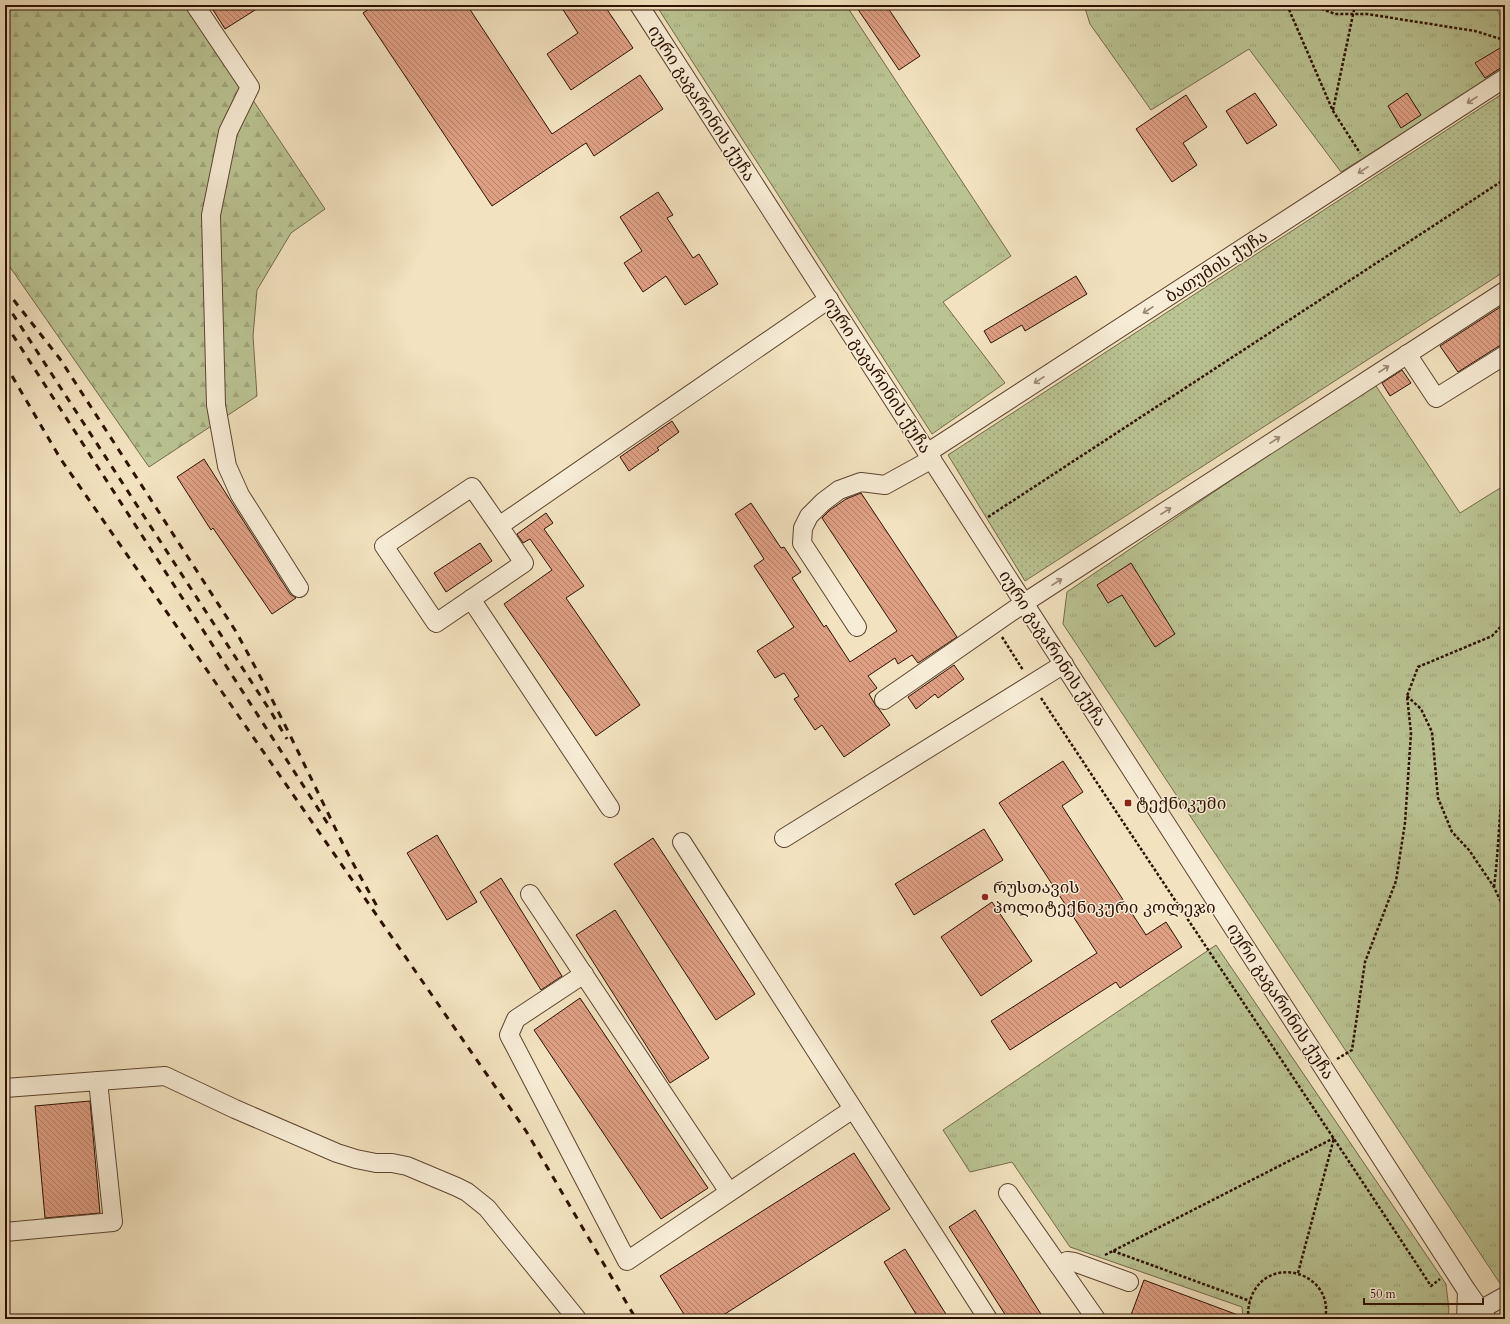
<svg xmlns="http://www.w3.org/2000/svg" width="1510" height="1324" font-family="Cardo,'Noto Serif Georgian',serif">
<defs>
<pattern id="grass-tufts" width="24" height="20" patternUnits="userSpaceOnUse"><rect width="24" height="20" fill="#bac392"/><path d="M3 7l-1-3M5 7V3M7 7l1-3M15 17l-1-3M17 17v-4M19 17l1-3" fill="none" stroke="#a0a67c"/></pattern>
<pattern id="forest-firs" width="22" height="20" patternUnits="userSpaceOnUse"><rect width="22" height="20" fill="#bac392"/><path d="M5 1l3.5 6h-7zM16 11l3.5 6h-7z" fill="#a0a67c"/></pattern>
<pattern id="park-dots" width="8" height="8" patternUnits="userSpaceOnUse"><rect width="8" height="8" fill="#bac392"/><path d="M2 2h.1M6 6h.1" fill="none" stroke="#a0a67c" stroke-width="1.8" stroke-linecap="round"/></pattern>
<pattern id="building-back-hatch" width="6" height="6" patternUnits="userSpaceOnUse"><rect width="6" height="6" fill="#de9f83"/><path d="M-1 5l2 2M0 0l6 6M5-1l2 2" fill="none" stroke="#b48069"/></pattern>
</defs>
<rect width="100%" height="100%" fill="#f2e2bf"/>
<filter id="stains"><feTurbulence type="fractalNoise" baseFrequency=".005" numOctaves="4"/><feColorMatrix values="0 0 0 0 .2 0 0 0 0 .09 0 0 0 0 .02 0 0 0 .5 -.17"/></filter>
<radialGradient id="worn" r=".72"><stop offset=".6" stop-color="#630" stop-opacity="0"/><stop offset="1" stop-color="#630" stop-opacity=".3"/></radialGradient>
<g fill="url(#grass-tufts)" stroke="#746a4a">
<path d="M656,5H846L1011,256L943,302L1005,383L932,434Z"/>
<path d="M1084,5H1494L1505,23V69L1341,172L1249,49L1151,110L1090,24Z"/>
<path d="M1374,383L1460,513L1505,485V1291L1063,624L1067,592Z"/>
<path d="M1216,945L1446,1284L1449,1310L1447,1319H1243L1242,1307L1070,1247L1012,1162L970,1172L943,1130Z"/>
</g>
<path fill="url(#forest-firs)" stroke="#746a4a" d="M5,5H111L138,7L147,5H190L325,209L291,233L257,290L253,336L257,396L149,467L5,260Z"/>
<path fill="url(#park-dots)" stroke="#746a4a" d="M1505,92V271L1025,581L948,455Z"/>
<g fill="url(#building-back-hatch)" stroke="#2d1201">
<path d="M210,5H263L225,29Z"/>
<path d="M375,5H467L552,134L640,75L663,109L594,156L586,143L492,206L363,13Z"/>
<path d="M560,5H604L633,48L571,90L547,54L578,33Z"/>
<path d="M855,5H886L920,56L899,70Z"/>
<path d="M1505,45V65L1485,78L1475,63Z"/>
<path d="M1255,93L1277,125L1247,144L1226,111Z"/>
<path d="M1407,93L1421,115L1401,128L1388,106Z"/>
<path d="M1186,95L1207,127L1183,143L1197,165L1172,182L1136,129Z"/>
<path d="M658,192L673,215L667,218L693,258L699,254L718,284L685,305L666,276L643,292L624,263L642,251L620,217Z"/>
<path d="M1076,276L1087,294L1025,331L1022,325L991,343L984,331Z"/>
<path d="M1505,304V344L1499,346L1458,372L1440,346Z"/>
<path d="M1402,370L1411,383L1390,396L1382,383Z"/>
<path d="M672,421L679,432L657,448L659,450L629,471L620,457Z"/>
<path d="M204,459L290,594L296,598L272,614L213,528L211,530L177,477Z"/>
<path d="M861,493L957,637L918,663L912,655L898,664L895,658L868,676L877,688L869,694L876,706L879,709L890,725L844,757L822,725L815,730L794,699L799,696L784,673L775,678L757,651L794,627L754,566L764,559L735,514L751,503L781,548L784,547L801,572L792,578L824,627L826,625L850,662L897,631L822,518L830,510L846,499Z"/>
<path d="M546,513L553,523L544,529L584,586L566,598L640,705L596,736L504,604L552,570L530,539L523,543L517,534Z"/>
<path d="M480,543L492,561L446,592L434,573Z"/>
<path d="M1131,563L1175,634L1155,647L1122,595L1108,603L1097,585Z"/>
<path d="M954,665L964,679L938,698L935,694L916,709L908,697Z"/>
<path d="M1063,761L1083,792L1062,806L1146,935L1166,922L1182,947L1120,988L1116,982L1010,1050L991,1021L1097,953L999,803Z"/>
<path d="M984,829L1003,860L914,915L895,884Z"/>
<path d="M437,835L477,902L447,920L407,853Z"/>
<path d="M653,838L755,994L716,1020L614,864Z"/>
<path d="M501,878L562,976L541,990L480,892Z"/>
<path d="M992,902L1032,961L981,996L941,937Z"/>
<path d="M615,910L709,1058L670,1083L576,935Z"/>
<path d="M580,998L708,1188L661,1219L534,1030Z"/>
<path d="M90,1101L100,1213L45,1218L35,1106Z"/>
<path d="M854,1153L890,1209L717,1319H687L660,1276Z"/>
<path d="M975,1210L1044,1319H1008L949,1227Z"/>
<path d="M905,1249L949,1319H919L884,1262Z"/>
<path d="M1144,1280L1246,1318L1245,1319H1140L1131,1315Z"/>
</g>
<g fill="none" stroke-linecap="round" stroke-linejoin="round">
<g stroke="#5e4630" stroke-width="20">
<g id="minor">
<path d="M195,5L250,87L228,132L211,215L216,405L227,466L240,495L299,588"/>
<path d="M639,5L1467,1291L1487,1319"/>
<path d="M1407,354L1436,398L1505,355"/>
<path d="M927,453L1505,78"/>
<path d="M499,526L472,487L384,546L436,623L524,563L499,526L829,299"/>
<path d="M471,599L610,808"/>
<path d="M857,627L802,543L803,528L809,516L823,502L839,490L861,482L885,485L932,459"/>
<path d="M884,700L1024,603L1505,291"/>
<path d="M784,838L1064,664"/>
<path d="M682,842L988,1319"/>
<path d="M530,894L729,1192"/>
<path d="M584,974L516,1019L509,1035L627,1261L853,1109"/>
<path d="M5,1088L165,1076L235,1109L337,1153L356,1159L376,1163H392L407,1166L457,1187L467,1192L487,1208L577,1319"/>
<path d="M1008,1193L1096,1319"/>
<path d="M5,1232L113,1222L98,1081"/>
<path d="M1059,1266L1067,1261L1074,1262L1129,1282"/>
<path d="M1480,1310L1505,1296"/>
<path d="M1466,1319L1467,1291"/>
</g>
</g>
<g stroke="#2d1201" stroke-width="2.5" stroke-dasharray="3 2" stroke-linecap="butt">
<path d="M1287,5L1333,111L1360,153"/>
<path d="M1312,5L1335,14H1367L1475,31L1501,39L1505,37"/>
<path d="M1333,110L1355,5"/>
<path d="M988,517L1505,179"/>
<path d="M1002,637L1023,670"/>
<path d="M1407,696L1421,709L1432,732L1438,798L1452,832L1469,850L1494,887L1505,911"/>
<path d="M1041,698C1170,894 1302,1089 1431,1286L1440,1279"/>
<path d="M1494,887C1499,848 1499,808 1505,769"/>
<path d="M1337,1059L1352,1050L1365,962L1396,881L1405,823L1411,733L1407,696L1418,667L1492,636L1505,622"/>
<path d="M1113,1251L1250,1301"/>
<path d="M1105,1255L1334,1138"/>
<path d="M1298,1273L1334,1138"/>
<path d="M1249,1319C1247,1311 1249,1303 1252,1295C1271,1253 1335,1274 1325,1319"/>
</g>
<use href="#minor" stroke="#f7ecd5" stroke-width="18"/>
<g stroke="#2d1201" stroke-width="3" stroke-dasharray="7 7" stroke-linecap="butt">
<path d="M5,289L60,359L235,630C273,698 306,768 340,838C352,863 366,886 379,910"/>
<path d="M5,302L271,712L287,739"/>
<path d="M5,323L328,824"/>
<path d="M5,364L60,458L526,1131L636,1319"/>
</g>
</g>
<defs><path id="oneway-shaft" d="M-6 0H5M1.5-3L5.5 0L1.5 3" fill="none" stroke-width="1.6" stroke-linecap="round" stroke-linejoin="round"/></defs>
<g stroke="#9c8a76">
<use href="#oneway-shaft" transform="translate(1472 100) rotate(147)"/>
<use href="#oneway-shaft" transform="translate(1363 170) rotate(147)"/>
<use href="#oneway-shaft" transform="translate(1148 310) rotate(147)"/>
<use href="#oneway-shaft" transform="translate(1384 369) rotate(-33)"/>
<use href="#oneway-shaft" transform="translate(1039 380) rotate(147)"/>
<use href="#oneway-shaft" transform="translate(1275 440) rotate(-33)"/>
<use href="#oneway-shaft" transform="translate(1166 511) rotate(-33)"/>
<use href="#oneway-shaft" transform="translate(1057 582) rotate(-33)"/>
</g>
<g fill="#8f2418" stroke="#f7ecd5" stroke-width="1.5">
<rect x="1124" y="799" width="8" height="8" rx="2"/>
<circle cx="985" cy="897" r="4"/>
</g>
<g text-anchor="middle" stroke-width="3" stroke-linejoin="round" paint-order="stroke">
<g font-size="17" fill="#2d1201" stroke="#f7ecd5">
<text transform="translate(702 103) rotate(57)" y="6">იური გაგარინის ქუჩა</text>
<text transform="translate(1216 266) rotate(-33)" y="6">ბათუმის ქუჩა</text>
<text transform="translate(878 375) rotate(57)" y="6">იური გაგარინის ქუჩა</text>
<text transform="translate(1053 648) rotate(57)" y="6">იური გაგარინის ქუჩა</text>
<text transform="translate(1281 1001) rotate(57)" y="6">იური გაგარინის ქუჩა</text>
</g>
<g font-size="17" fill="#2d1201" stroke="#f7ecd5" text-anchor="start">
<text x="1136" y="809">ტექნიკუმი</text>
<text x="993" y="893">რუსთავის<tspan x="993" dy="20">პოლიტექნიკური კოლეჯი</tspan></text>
</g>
</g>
<rect width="1510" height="1324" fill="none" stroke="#f2e2bf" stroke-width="20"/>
<rect x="6" y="6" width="1498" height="1312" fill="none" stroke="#2d1201" stroke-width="2"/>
<rect x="10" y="10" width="1490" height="1304" fill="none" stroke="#2d1201"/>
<path d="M1364 1298v6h119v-6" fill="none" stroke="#2d1201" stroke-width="2"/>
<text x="1370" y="1298" font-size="12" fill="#2d1201" stroke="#f7ecd5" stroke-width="3" paint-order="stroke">50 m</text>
<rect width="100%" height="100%" filter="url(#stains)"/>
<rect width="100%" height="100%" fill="url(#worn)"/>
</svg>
